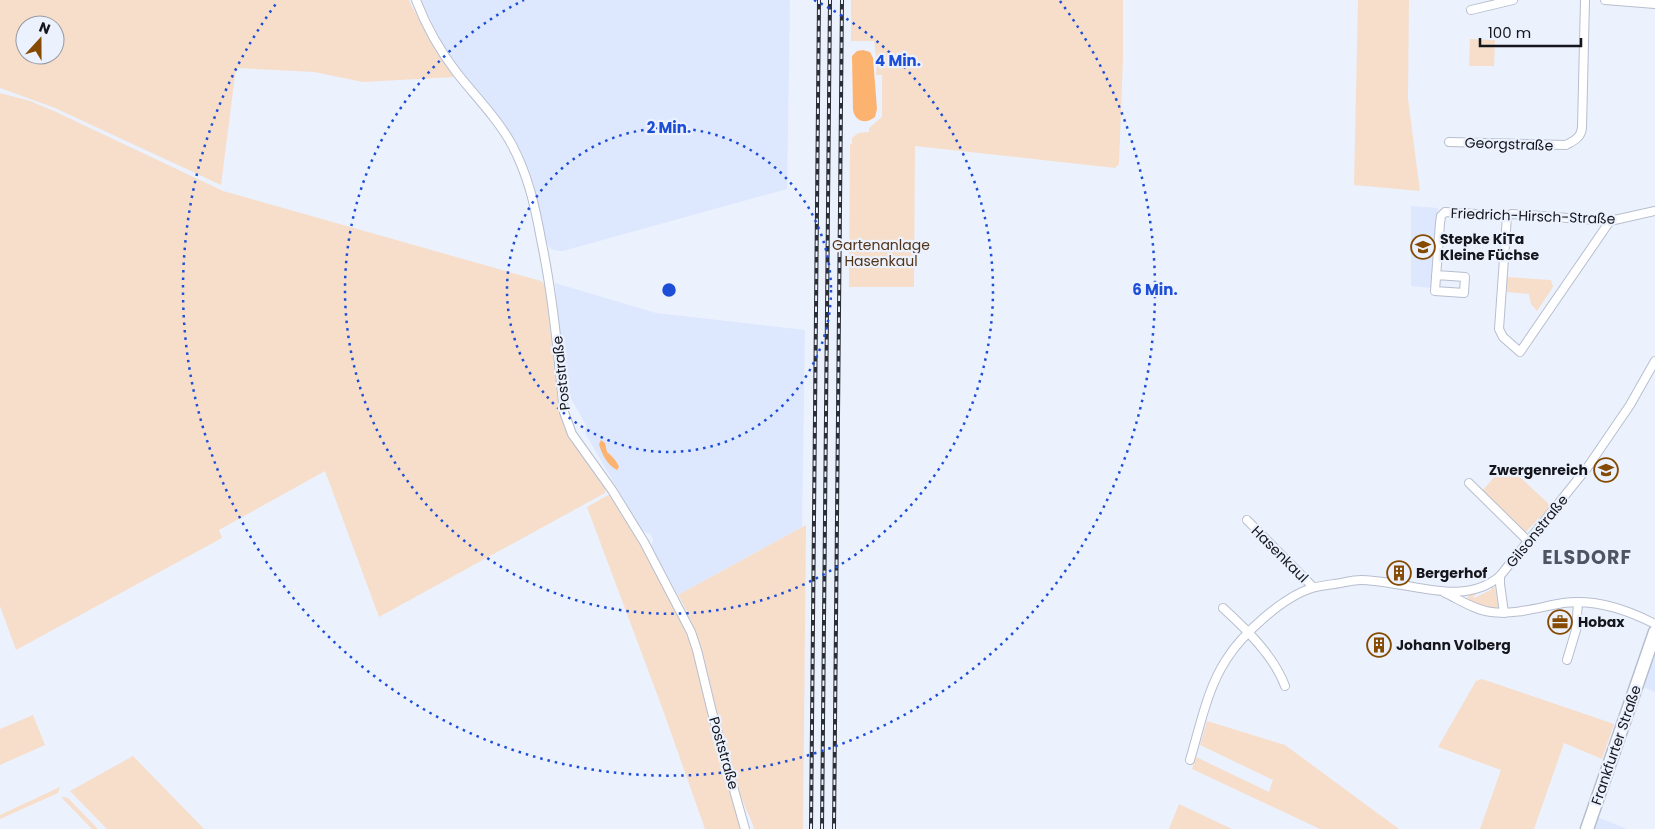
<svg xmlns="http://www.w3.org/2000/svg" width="1655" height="829" font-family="Poppins,sans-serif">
<rect width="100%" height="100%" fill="#ecf1fe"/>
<g fill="#dde7fe">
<path d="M421,0H790L787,189L563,251H558L551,249L545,240L536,193L528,171L519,150L512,137L461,71L440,39Z"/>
<path d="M1411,206L1438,208L1432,288L1411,286Z"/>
<path d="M555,283L656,313L805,330L802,527L678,595L651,546L653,539L650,534L642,531L585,433L586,425L566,390Z"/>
<path d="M1655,653V692L1643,687Z"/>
<path d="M1597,817L1627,829H1593Z"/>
</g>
<g fill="#f6deca" fill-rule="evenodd">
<path d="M0,0H409L411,5L454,77L363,82L314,72L236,68L221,185L55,108L0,88ZM25,25H55V55H25Z"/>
<path d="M851,0H1123V59L1119,164L1115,168L915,146L914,287H849L850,144H852V138L858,133L869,132V128L882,117V75H876L877,63L874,41H851Z"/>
<path d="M1358,0H1409L1408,99L1420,191L1354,185Z"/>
<path d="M1470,39L1495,40L1494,66H1469Z"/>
<path d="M0,93L30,101L54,111L223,191L541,281L545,285L560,413L565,428L606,486L605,493L379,617L325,471L219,530L222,538L16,650L0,606Z"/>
<path d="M1507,277L1551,280L1553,287L1537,311L1531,304L1529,294L1507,292Z"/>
<path d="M1506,464L1551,506L1526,532L1482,491Z"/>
<path d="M610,494L641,544L671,599L692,647L710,719L741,829H705L663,710L587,507Z"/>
<path d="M806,525L803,829H754C752,819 747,813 744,804C736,786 731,764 725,745C711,695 705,640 678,595Z"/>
<path d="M1491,586L1495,588L1498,606L1497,609L1477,606L1468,601L1467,598L1470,594L1475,592L1476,595L1473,596L1474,598L1491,590Z"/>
<path d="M1482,679L1614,724L1602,759L1564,743L1534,829H1480L1501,770L1438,747L1476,681Z"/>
<path d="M33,715L45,745L0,765V729Z"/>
<path d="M1207,721L1285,745L1399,829H1320L1192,769L1196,757L1269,792L1273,780L1200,745Z"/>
<path d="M133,756L204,829H107L70,791Z"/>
<path d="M60,787L58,793L0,819V815Z"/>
<path d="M61,797L68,798L98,829H92Z"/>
<path d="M1179,804L1232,829H1169Z"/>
</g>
<g fill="#fdb370">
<path d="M863,50L870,52L873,58L877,109L875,117C865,125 855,121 853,110L852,56L857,51Z"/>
<path d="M601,440L605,443L607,452C612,456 616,460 619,467L617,470C608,466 601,453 599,444Z"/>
</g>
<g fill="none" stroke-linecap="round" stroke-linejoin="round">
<g stroke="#b7bece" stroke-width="10">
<g id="minor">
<path d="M416,0C426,26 440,51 457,73C475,96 498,119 512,145C528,175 535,206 541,239C553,296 558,354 564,412L572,434L612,490L644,542L691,632L697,650L712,712L745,829"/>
<path d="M1605,0L1655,4"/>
<path d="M1471,10L1513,0"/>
<path d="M1449,142L1566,145C1573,141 1581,138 1582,128L1585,0"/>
<path d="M1507,216L1499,329L1503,337L1520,352L1610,221"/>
<path d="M1436,275L1465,277L1464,293L1435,291L1440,223L1441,216L1445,212L1507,216L1512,214L1610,221L1655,211"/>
<path d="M1469,483L1528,541"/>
<path d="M1247,520L1313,587"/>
<path d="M1500,576V584L1504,613"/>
<path d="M1445,593C1460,600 1475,610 1491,612C1516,615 1539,607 1563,603C1596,599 1626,609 1655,624"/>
<path d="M1223,608C1246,629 1274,656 1285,686"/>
<path d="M1567,660L1576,630L1578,603"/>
<path d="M1190,760C1200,727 1207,689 1226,660C1242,634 1283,597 1312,588C1319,586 1327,585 1334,584C1343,583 1352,580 1361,580C1374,580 1389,583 1402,585C1436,591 1472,600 1500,576L1587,468L1630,405L1655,361"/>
</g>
</g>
<g stroke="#b7bece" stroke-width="15">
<path id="primary" d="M1587,829L1655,632"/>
</g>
<use href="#minor" stroke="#fff" stroke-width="8"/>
<use href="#primary" stroke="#fff" stroke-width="12"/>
<g stroke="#2b2d34" stroke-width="4">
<g id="rail">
<path d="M811,829L819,0"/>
<path d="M822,829L830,0"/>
<path d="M834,829L842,0"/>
</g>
</g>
<use href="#rail" stroke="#ecf1fe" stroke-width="2" stroke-dasharray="5.5" stroke-linecap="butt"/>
</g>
<g fill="none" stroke="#1d4ed8" stroke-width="2.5" stroke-dasharray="2.5 5">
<circle cx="669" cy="290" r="162"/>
<path d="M814 0A324 324 0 1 1 524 0"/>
<path d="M1060 1A486 486 0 1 1 278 1"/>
</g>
<defs>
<g id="school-ring" transform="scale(1.25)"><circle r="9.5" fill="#ecf1fe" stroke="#864b02" stroke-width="1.5"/><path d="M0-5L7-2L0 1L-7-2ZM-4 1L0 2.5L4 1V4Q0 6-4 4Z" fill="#864b02"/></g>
<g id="building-ring" transform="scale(1.25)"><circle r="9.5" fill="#ecf1fe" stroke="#864b02" stroke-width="1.5"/><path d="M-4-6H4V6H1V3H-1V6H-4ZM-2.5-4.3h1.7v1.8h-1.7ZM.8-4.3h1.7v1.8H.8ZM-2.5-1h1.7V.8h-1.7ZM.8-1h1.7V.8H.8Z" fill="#864b02"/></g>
<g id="office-ring" transform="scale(1.25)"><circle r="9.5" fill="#ecf1fe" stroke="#864b02" stroke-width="1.5"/><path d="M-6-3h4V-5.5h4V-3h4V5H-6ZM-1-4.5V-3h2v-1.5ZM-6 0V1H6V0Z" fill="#864b02"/></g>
</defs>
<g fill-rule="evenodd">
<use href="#school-ring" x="1423" y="247"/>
<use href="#school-ring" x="1606" y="470"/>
<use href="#building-ring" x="1399" y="573"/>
<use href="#office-ring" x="1560" y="622"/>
<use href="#building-ring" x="1379" y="645"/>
</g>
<g text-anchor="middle" stroke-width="4.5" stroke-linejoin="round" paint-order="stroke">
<g font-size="14" fill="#14161c" stroke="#ecf1fe">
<text transform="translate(1509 144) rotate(2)" y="5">Georgstraße</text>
<text transform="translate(1533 216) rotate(2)" y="5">Friedrich-Hirsch-Straße</text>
<text transform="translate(561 373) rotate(-96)" y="5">Poststraße</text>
<text transform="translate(1537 531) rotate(-51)" y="5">Gilsonstraße</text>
<text transform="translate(1280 554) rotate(45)" y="5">Hasenkaul</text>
<text transform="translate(1616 745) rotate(-71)" y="5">Frankfurter Straße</text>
<text transform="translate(724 753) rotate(74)" y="5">Poststraße</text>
</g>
<g font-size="14" font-weight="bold" fill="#14161c" stroke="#ecf1fe" text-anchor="start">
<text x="1440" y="244">Stepke KiTa<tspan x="1440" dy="16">Kleine Füchse</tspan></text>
<text x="1588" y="475" text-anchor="end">Zwergenreich</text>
<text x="1416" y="578">Bergerhof</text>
<text x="1578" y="627">Hobax</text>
<text x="1396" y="650">Johann Volberg</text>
</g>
<g font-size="14" fill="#513317" stroke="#ecf1fe">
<text x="881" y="250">Gartenanlage<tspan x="881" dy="16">Hasenkaul</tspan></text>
</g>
<g font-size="19" font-weight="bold" letter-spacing="1" fill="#4f5462" stroke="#ecf1fe">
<text x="1587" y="564">ELSDORF</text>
</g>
</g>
<circle cx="669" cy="290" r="8" fill="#1d4ed8" stroke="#ecf1fe" stroke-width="2.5"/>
<g font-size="15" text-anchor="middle" font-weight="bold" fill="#1d4ed8" stroke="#ecf1fe" stroke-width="4.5" stroke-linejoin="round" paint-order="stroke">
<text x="898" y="66">4 Min.</text>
<text x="669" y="133">2 Min.</text>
<text x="1155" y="295">6 Min.</text>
</g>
<g transform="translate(40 40) rotate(21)"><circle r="24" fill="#ecf1fe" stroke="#9699a4"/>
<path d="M0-4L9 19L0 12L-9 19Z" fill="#864b02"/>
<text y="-8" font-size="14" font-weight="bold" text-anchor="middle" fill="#14161c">N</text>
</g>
<path d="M1480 38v8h101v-8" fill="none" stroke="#14161c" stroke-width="2.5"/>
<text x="1488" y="38" font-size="15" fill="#14161c" stroke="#ecf1fe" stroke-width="4" paint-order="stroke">100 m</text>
</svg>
